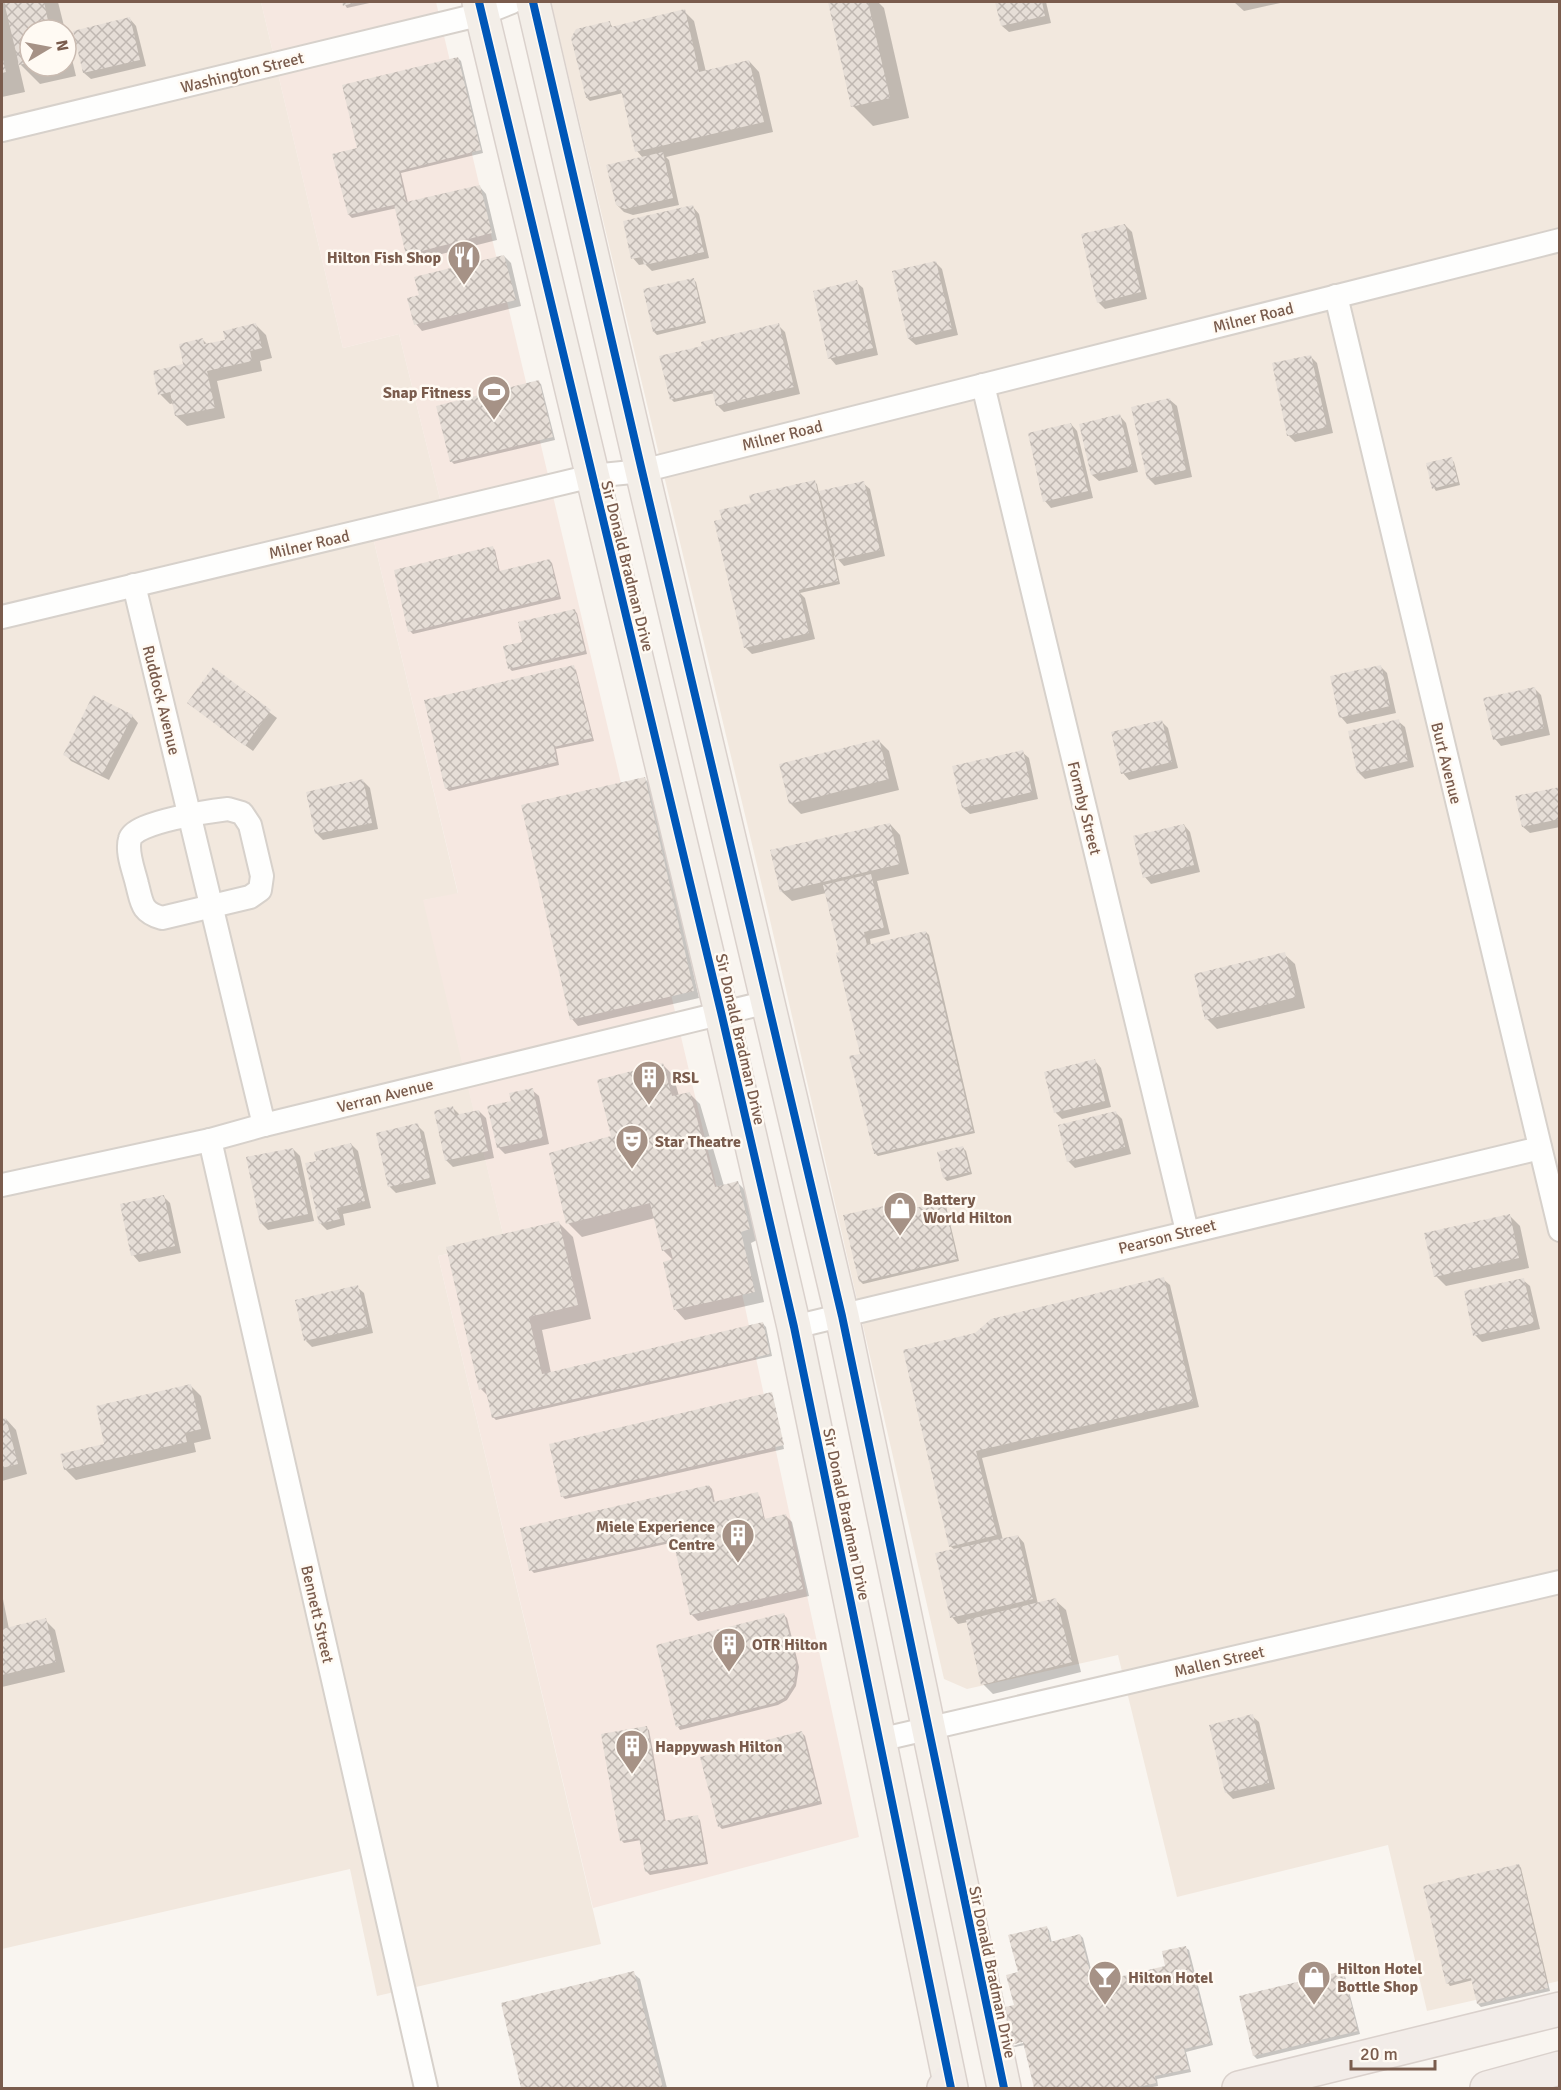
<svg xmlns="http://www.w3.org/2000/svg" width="1561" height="2090" font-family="Signika,sans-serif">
<defs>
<pattern id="building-cross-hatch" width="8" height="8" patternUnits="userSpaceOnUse" patternTransform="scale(1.5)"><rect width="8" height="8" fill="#e6ded7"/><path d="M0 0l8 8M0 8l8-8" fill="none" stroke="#bfb7b1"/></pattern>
</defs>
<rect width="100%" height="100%" fill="#f9f5f0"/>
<g fill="#f2e8de" fill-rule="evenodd">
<path d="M2,2H261L343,348L399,334L443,511L371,529L458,894L424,900L505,1242L438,1256L601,1944L377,1996L350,1869L2,1949ZM30,30H66V66H30Z"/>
<path d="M551,2H1559V1981L1427,2011L1388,1845L1177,1897L1118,1655L967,1689L944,1679L767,907Z"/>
</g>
<path fill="#f6e8e1" d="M261,2H436L745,1307L859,1837L593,1908L438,1256L505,1242L423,900L458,893L371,529L443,511L399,334L343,348Z"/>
<g fill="#0003">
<path d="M2,2H58L65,30H30V66H66V34L76,76L40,84L18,62L25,92L2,97Z"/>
<path d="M343,2H374L347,8Z"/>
<path d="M829,2H878L884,8L909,118L873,126L853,106Z"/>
<path d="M997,2H1046L1051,23L1009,32L1002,26Z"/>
<path d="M1234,2H1285L1244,11Z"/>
<path d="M684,11L694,21L706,72L749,61L759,72L773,132L666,157L669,160L679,205L633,215L624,212L617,205L643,158L637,151L623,93L590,101L587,98L610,23L613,28Z"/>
<path d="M130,19L136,26L146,66L91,79L84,73Z"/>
<path d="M458,58L461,61L483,153L401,173L408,203L480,187L486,194L497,240L414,261L407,254L397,208L352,218L349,215Z"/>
<path d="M693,207L699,214L709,258L652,271L645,264L639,265L633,258Z"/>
<path d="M1125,225L1132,232L1147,299L1105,309L1098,302Z"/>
<path d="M504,256L511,263L521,306L422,331L416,324L421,296Z"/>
<path d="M935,262L942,269L958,335L916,345L909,339Z"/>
<path d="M693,279L696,282L706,323L657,335L654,332Z"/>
<path d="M856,282L863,288L878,355L836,365L830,358Z"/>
<path d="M256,325L266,335L272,358L260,361L262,371L217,381L225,418L187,426L176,416L174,403L170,404L160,394L185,366L203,340L208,345L227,341Z"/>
<path d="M778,325L785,332L800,394L724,412L717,405L715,393L674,402L671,399L703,347Z"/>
<path d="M1310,356L1317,363L1333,433L1295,442L1288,435Z"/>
<path d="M538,382L541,384L555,440L454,464L451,461Z"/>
<path d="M1170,400L1177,406L1192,477L1155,485L1148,478Z"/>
<path d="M1120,416L1126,423L1138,472L1099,481L1092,475Z"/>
<path d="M1071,424L1077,431L1093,498L1051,508L1045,501Z"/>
<path d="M1451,459L1454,462L1460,485L1436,491L1434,488Z"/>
<path d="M814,481L817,484L819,493L863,483L870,489L885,556L844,566L834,555L840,584L800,593L805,598L815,639L752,654L745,647L724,520L753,504Z"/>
<path d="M493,548L495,550L500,572L549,560L552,563L561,599L413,634L410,631Z"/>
<path d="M574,611L577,613L587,654L512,671L509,668L524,643Z"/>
<path d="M1380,666L1387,673L1396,713L1347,724L1341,717Z"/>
<path d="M573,667L576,670L594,741L556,749L559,765L449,791L446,788Z"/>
<path d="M213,669L277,718L253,751L196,709Z"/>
<path d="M1534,688L1541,695L1550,735L1501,746L1495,739Z"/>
<path d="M132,716L138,723L109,780L71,761L65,754Z"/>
<path d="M1398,721L1405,727L1414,767L1365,779L1358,772Z"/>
<path d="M1162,722L1168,728L1178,768L1129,780L1123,773Z"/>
<path d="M879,741L889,751L899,790L801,814L790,803Z"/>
<path d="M1022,752L1029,758L1038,799L970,814L963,808Z"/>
<path d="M644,778L651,785L699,998L578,1026L572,1019Z"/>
<path d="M363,781L370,788L378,829L323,840L316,833Z"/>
<path d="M1560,788V827L1530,833L1523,827Z"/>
<path d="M890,824L900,835L909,874L877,881L890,934L870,939L871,946L926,932L929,935L975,1133L878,1156L875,1153L862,1055L843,953L826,893L792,901L781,891Z"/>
<path d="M1184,825L1190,832L1200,872L1151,884L1145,877Z"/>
<path d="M1284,954L1295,964L1305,1008L1217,1029L1207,1019Z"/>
<path d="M1095,1061L1101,1068L1111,1107L1062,1119L1056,1113L1046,1073Z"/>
<path d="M663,1065L673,1075L679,1096L690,1094L700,1104L724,1186L737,1182L748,1193L759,1239L751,1243L764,1302L685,1320L675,1309L674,1261L663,1250L655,1218L582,1237L568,1223L614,1137Z"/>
<path d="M532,1090L539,1096L549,1144L505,1154L498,1147L513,1102Z"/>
<path d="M453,1108L460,1115L479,1111L486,1118L494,1158L453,1167L446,1160Z"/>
<path d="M1116,1113L1122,1119L1131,1154L1075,1168L1068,1161Z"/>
<path d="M417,1125L424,1132L436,1184L396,1193L390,1187L378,1134Z"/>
<path d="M351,1144L358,1151L371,1208L343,1214L345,1225L327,1230L320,1223L317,1162Z"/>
<path d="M963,1148L966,1151L972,1174L947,1181L944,1178Z"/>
<path d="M293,1149L300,1156L314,1221L268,1230L261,1223Z"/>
<path d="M163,1196L170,1203L181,1253L139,1262L133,1255Z"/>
<path d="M943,1203L946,1206L959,1261L863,1284L860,1281L883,1207L887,1216Z"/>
<path d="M1509,1215L1520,1226L1529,1268L1446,1286L1436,1276Z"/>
<path d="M559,1223L573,1237L591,1319L542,1330L551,1373L763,1324L766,1327L772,1356L496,1420L493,1417L489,1397L481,1389L448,1248Z"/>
<path d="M1163,1279L1170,1285L1199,1407L982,1458L1003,1540L1018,1536L1024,1543L1038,1604L1055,1600L1066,1610L1081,1672L993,1694L983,1684L968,1622L958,1624L952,1617L955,1550L950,1546L976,1335Z"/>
<path d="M1523,1280L1530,1286L1540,1329L1482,1342L1475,1335Z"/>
<path d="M357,1287L364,1293L373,1333L312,1347L306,1341L296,1301Z"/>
<path d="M190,1385L201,1396L211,1439L194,1443L196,1452L76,1480L65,1469L106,1445Z"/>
<path d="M772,1394L784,1449L565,1499L562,1496Z"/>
<path d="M6,1419L16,1430L27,1474L2,1481V1421Z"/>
<path d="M709,1486L712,1489L715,1503L757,1494L760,1497L765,1520L785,1515L792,1522L809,1596L698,1621L691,1614L675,1542L534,1573L531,1570Z"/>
<path d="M2,1594L9,1629L45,1620L55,1630L65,1672L2,1687Z"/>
<path d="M784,1615L787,1618L799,1667L796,1686L787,1700L778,1705L680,1730L678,1727Z"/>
<path d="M1252,1716L1259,1722L1275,1789L1233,1799L1226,1792Z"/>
<path d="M646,1728L649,1730L666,1823L697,1817L700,1820L708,1864L650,1875L647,1872L641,1840L624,1843L621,1840Z"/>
<path d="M802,1733L805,1736L822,1804L722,1829L719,1826Z"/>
<path d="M1519,1865L1521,1868L1550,1991L1481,2007L1478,2004L1473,1980L1450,1986L1448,1983Z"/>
<path d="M1046,1928L1049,1930L1052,1943L1080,1935L1083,1938L1095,1985L1167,1967L1186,1948L1189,1950L1213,2045L1186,2052L1191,2072L1157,2079L1158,2086L1147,2088H1035L1025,2045L1015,2047L1013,2046L1030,2041L1016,2006L1020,1973Z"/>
<path d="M633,1973L640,1979L667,2088H523L503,2004Z"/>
<path d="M1342,1973L1345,1976L1360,2034L1257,2059L1254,2056L1240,1998Z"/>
</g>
<g fill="url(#building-cross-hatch)">
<path d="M4,2H44L50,30H30V62L19,65Z"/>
<path d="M342,2H357L343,6Z"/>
<path d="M828,2H868L890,98L851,107Z"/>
<path d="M995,2H1042L1045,16L1001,26Z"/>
<path d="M685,9L699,72L749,60L764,122L635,152L621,90L586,98L571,38L576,29L610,21L611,27Z"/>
<path d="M130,17L140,60L83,73L73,31Z"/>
<path d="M2,56L6,72L2,73Z"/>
<path d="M458,57L481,150L399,171L406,202L480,185L492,233L406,255L394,205L348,215L332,154L357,148L342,85Z"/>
<path d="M663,152L673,198L625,209L616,205L606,165Z"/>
<path d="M693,205L704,252L644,265L642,257L631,259L623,221Z"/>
<path d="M1125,224L1141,292L1097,303L1081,234Z"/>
<path d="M504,255L516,300L414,325L407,298L419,295L414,277Z"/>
<path d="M936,261L952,329L908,339L892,271Z"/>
<path d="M694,278L704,321L653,332L643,289Z"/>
<path d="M857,280L873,348L828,359L813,291Z"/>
<path d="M256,323L262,348L250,351L252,361L207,371L215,408L175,416L170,392L158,395L153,371L183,364L179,344L203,338L204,344L225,340L223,331Z"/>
<path d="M779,323L794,387L716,406L712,390L670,400L659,356L702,346L701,342Z"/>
<path d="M1311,355L1327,427L1287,436L1272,363Z"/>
<path d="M539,380L553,437L450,462L436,406Z"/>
<path d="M1170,398L1186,470L1147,479L1131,407Z"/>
<path d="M1120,414L1132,466L1091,475L1079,424Z"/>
<path d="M1071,423L1088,491L1043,502L1028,433Z"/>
<path d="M1452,457L1458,482L1432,489L1426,463Z"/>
<path d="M815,480L838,581L799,590L809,633L744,648L714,521L722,519L719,510L751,503L749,495Z"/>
<path d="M864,481L880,550L836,560L819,491Z"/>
<path d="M493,546L499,571L550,559L559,596L408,632L394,570Z"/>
<path d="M575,609L585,651L508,669L503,646L522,642L518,622Z"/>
<path d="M574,665L592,738L554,747L557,762L445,789L424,700Z"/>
<path d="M1381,665L1390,706L1339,718L1330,676Z"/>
<path d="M213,667L271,710L245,746L187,703Z"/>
<path d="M1535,687L1544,728L1493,740L1483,698Z"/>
<path d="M93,695L133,715L102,775L63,755Z"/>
<path d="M1399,719L1408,761L1357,773L1348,731Z"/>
<path d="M1162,720L1172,762L1121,774L1111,732Z"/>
<path d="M879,739L889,779L789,804L779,764Z"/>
<path d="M1023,750L1032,792L962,808L952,766Z"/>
<path d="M645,777L694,991L570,1020L521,805Z"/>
<path d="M363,779L372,823L315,834L306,792Z"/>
<path d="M1560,787V819L1522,827L1515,796Z"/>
<path d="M890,823L900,864L780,892L770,850Z"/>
<path d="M1184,824L1194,865L1143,878L1133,836Z"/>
<path d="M871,874L884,928L864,932L867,945L926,931L973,1131L874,1154L849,1056L860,1054L836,953L839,952L823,885Z"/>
<path d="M1285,952L1296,997L1205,1020L1194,974Z"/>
<path d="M1095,1059L1105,1101L1054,1113L1044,1072Z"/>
<path d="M663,1063L672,1096L690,1092L715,1187L738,1181L750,1229L741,1232L755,1292L674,1310L663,1262L673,1259L670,1248L662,1251L650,1203L566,1224L549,1153L611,1136L597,1080Z"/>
<path d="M533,1088L543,1138L497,1148L487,1106L511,1101L509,1093Z"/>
<path d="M453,1106L455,1115L479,1110L488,1151L445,1161L434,1111Z"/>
<path d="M1116,1111L1125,1147L1067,1162L1058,1125Z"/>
<path d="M418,1123L430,1178L388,1187L376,1133Z"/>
<path d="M351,1143L365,1201L337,1208L340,1219L319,1224L305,1163L316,1161L314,1152Z"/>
<path d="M963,1146L970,1172L943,1178L937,1152Z"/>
<path d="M293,1148L308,1214L260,1224L246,1157Z"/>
<path d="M164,1195L175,1246L131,1256L120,1204Z"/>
<path d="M944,1201L957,1259L859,1282L843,1215L884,1206L886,1215Z"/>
<path d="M1510,1214L1519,1258L1434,1277L1424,1233Z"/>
<path d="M559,1221L578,1305L529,1317L542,1374L763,1322L770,1354L492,1418L485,1387L479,1390L446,1247Z"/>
<path d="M1164,1277L1193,1401L976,1451L997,1535L949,1547L903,1350L975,1333L991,1319Z"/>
<path d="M1524,1278L1534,1323L1473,1336L1464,1291Z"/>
<path d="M358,1285L368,1327L304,1341L295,1300Z"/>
<path d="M191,1384L201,1429L185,1433L187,1442L64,1470L60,1454L104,1444L96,1406Z"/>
<path d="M772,1392L784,1445L561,1497L549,1444Z"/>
<path d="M6,1418L18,1464L2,1468V1419Z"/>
<path d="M709,1485L713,1502L758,1492L764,1519L786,1514L803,1589L690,1615L673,1540L529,1571L520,1528Z"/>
<path d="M1018,1535L1033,1599L950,1618L935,1553Z"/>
<path d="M1056,1598L1072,1662L981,1685L966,1620Z"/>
<path d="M784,1613L796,1663L794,1683L784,1698L774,1703L676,1727L656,1645Z"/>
<path d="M46,1618L56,1662L2,1675V1629Z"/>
<path d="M1253,1714L1269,1783L1225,1793L1209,1725Z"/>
<path d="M647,1726L664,1821L698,1815L706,1862L645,1872L639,1838L620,1841L601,1734Z"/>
<path d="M802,1731L820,1801L718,1827L700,1757Z"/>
<path d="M1519,1864L1548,1988L1477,2004L1471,1978L1446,1984L1423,1886Z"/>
<path d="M1047,1926L1050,1942L1080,1934L1093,1983L1165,1966L1162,1951L1186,1946L1211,2043L1184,2049L1189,2069L1155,2076L1156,2083L1134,2088H1034L1023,2042L1010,2045L1001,2008L1014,2005L1006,1975L1018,1972L1008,1935Z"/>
<path d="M634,1971L663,2088H521L501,2003Z"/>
<path d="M1343,1971L1358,2031L1253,2056L1239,1996Z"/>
</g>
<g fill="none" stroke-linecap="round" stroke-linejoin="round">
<g stroke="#d7d1cb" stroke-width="26">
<g id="minor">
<path d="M2,130L482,14L512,2"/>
<path d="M1336,296L1560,1230"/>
<path d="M983,385L1187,1231"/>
<path d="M134,585L264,1125"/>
<path d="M2,617L592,476L642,471L1560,240"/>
<path d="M228,809L242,813L250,825L262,876L260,890L250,897L162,918C141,912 142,903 137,884C134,871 126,852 130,839C134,822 211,811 228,809Z"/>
<path d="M210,1140L426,2088"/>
<path d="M2,1185L210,1140L264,1125L768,1002"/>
<path d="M794,1327L1540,1148"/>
<path d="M879,1740L1560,1582"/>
</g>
</g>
<g stroke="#dad1cc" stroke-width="36">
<g id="primary">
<path d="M479,2L721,1012L794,1327L951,2088"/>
<path d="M533,2L642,471L842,1316L1004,2088"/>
</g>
</g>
<g stroke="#dad1cc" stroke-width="36">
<g id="trunk">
<path d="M944,2088L949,2081"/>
<path d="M1239,2088L1560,2009"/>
<path d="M1487,2088L1560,2068"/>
</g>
</g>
<use href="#minor" stroke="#fefefd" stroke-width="22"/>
<use href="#primary" stroke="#f3eee8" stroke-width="33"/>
<use href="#trunk" stroke="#f2ece8" stroke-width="33"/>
<g stroke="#fffaf3" stroke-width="11">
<g id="cycleway">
<path d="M479,2L721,1012L794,1327L951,2088"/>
<path d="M533,2L642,471L842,1316L1004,2088"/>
</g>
</g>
<use href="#cycleway" stroke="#0057b8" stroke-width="8"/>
</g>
<defs>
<g id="restaurant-pin" transform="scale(1.725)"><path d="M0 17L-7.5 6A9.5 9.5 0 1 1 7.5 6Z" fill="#a69286" stroke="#fffaf3"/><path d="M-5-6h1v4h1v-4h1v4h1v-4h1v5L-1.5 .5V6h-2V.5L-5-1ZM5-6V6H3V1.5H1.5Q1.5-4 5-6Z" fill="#fff"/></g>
<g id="stadium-pin" transform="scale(1.725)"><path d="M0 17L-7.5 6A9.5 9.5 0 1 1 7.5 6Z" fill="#a69286" stroke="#fffaf3"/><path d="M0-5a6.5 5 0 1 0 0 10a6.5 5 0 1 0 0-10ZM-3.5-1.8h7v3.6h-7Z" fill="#fff"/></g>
<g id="building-pin" transform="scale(1.725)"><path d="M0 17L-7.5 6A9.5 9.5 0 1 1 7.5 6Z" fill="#a69286" stroke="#fffaf3"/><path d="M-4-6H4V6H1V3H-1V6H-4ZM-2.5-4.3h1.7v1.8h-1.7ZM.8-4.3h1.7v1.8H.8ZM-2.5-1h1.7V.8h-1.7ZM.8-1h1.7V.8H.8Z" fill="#fff"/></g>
<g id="theatre-pin" transform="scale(1.725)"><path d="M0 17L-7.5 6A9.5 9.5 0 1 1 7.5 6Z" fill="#a69286" stroke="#fffaf3"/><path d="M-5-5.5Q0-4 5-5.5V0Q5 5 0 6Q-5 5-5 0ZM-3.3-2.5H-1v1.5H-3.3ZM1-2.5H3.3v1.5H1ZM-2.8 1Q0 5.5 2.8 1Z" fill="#fff"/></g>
<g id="shop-pin" transform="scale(1.725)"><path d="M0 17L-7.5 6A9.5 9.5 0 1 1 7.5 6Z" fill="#a69286" stroke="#fffaf3"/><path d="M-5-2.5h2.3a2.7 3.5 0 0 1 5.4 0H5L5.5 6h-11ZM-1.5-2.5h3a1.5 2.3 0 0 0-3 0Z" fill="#fff"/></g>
<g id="bar-pin" transform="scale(1.725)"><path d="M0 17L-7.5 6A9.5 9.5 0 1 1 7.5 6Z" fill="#a69286" stroke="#fffaf3"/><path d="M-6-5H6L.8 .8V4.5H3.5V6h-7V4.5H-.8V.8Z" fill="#fff"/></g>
</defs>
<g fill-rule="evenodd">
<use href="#restaurant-pin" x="464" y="257"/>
<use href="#stadium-pin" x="494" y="392"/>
<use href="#building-pin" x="649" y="1077"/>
<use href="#theatre-pin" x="632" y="1141"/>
<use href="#shop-pin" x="900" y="1208"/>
<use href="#building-pin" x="738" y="1535"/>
<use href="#building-pin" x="729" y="1644"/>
<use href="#building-pin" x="632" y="1746"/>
<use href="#bar-pin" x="1105" y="1977"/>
<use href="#shop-pin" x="1314" y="1977"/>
</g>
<g text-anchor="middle" stroke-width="5" stroke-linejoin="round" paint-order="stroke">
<g font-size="16" fill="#7a5c4d" stroke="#fffaf3">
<text transform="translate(242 72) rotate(-14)" y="6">Washington Street</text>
<text transform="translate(1253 317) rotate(-14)" y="6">Milner Road</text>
<text transform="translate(782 435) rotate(-14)" y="6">Milner Road</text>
<text transform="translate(309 544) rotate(-13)" y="6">Milner Road</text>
<text transform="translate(628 566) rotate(76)" y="6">Sir Donald Bradman Drive</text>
<text transform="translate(162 700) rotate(76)" y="6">Ruddock Avenue</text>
<text transform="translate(1447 763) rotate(76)" y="6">Burt Avenue</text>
<text transform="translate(1085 808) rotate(76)" y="6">Formby Street</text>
<text transform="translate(741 1039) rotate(77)" y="6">Sir Donald Bradman Drive</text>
<text transform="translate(385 1095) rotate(-14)" y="6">Verran Avenue</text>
<text transform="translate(1167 1236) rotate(-14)" y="6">Pearson Street</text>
<text transform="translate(847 1514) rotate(78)" y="6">Sir Donald Bradman Drive</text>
<text transform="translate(318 1614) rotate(77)" y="6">Bennett Street</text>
<text transform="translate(1219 1661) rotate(-13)" y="6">Mallen Street</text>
<text transform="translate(993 1972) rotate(78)" y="6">Sir Donald Bradman Drive</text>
</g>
<g font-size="16" font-weight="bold" fill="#7a5c4d" stroke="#fffaf3" text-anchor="start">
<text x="441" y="263" text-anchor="end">Hilton Fish Shop</text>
<text x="471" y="398" text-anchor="end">Snap Fitness</text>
<text x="672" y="1083">RSL</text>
<text x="655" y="1147">Star Theatre</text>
<text x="923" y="1205">Battery<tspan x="923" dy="18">World Hilton</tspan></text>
<text x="715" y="1532" text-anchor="end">Miele Experience<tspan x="715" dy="18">Centre</tspan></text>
<text x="752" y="1650">OTR Hilton</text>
<text x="655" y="1752">Happywash Hilton</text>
<text x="1337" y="1974">Hilton Hotel<tspan x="1337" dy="18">Bottle Shop</tspan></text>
<text x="1128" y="1983">Hilton Hotel</text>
</g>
</g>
<rect width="1561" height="2090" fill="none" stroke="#7a5c4d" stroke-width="6"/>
<g transform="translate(48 48) rotate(80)"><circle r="28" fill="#fffaf3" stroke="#cabbb1" stroke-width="1.5"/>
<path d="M0-4.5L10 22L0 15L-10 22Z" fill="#a69286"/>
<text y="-9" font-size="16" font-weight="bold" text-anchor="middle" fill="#7a5c4d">N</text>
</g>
<path d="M1351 2060v9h84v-9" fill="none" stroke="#7a5c4d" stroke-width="3"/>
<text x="1360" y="2060" font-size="18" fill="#7a5c4d" stroke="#fffaf3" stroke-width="4.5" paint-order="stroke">20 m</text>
</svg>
